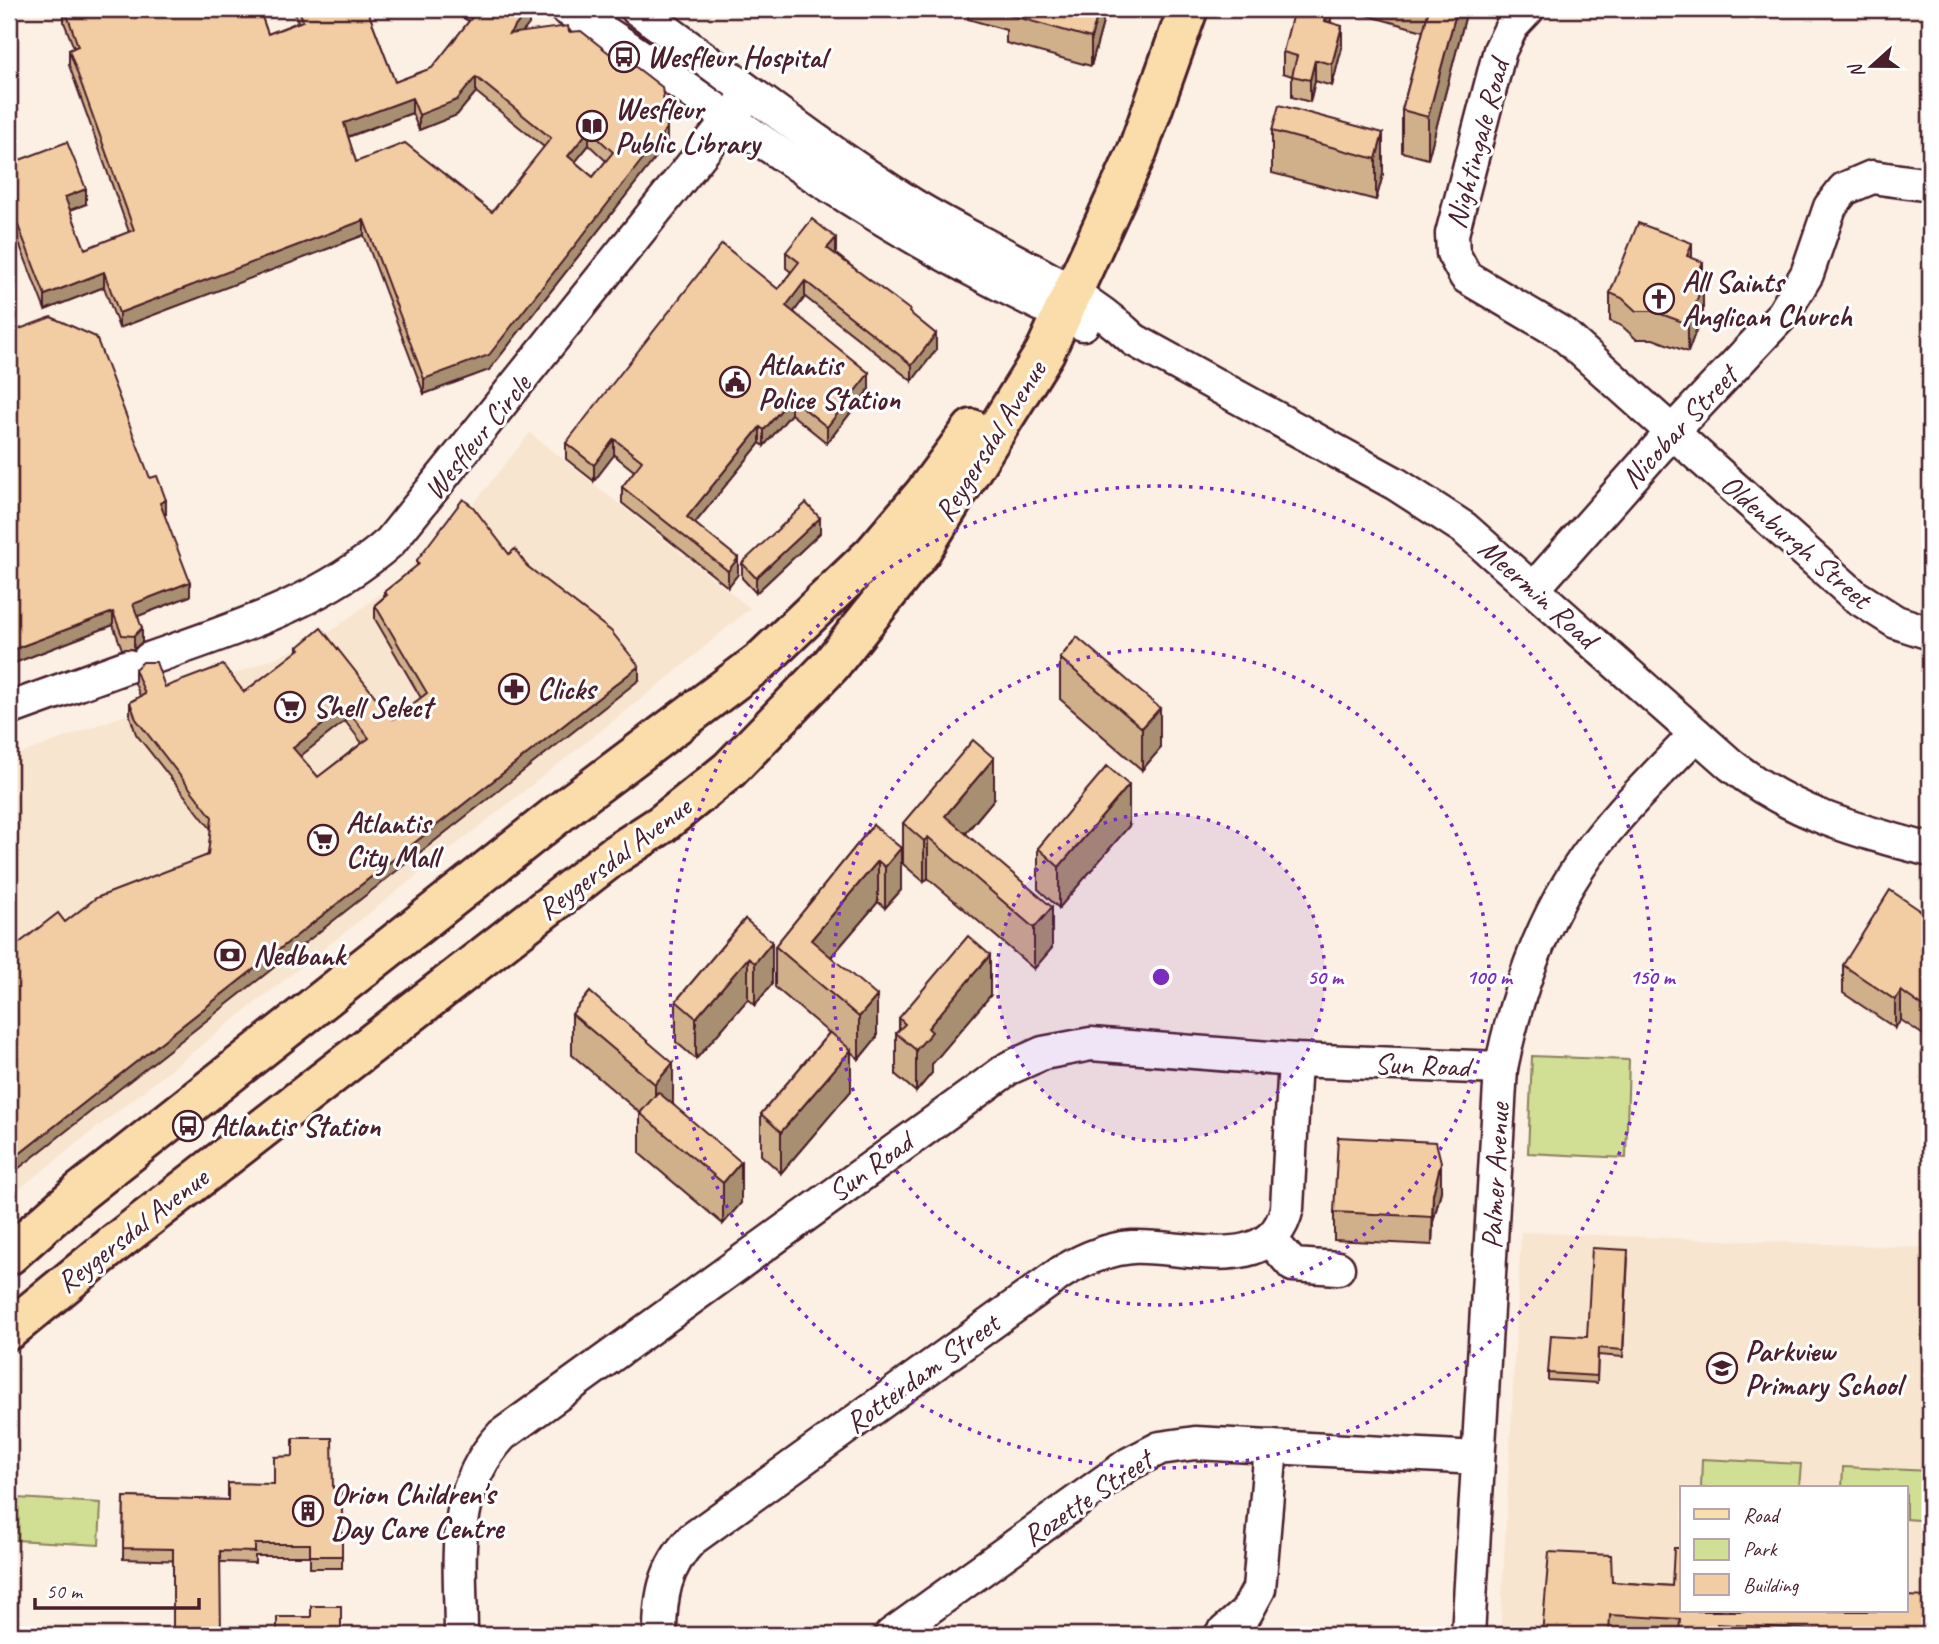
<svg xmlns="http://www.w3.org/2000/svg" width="1939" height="1644" font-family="Caveat,sans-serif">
<rect width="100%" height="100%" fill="#fbf0e3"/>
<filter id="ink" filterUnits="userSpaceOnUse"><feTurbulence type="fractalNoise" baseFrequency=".0143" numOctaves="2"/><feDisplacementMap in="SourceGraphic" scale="14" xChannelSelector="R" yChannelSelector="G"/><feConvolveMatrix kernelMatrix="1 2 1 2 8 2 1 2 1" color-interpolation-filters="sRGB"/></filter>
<g filter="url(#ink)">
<g fill="#f8e5d0" fill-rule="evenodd">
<path d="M530,433L750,608L674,673L9,1197V758L223,679L322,638L403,577L420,555L463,513L465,514Z"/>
<path d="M1521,1232L1930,1248V1635H1500ZM1682,1488H1906V1611H1682Z"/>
</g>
<g fill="#d0df93" stroke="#8d7f5f" stroke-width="2">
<path d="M1532,1056L1629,1060L1626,1158L1528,1153Z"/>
<path d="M1702,1459L1801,1464L1799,1488H1701Z"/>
<path d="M1843,1467L1930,1471V1521L1906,1519V1488H1842Z"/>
<path d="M17,1498L101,1503L99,1545L15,1540Z"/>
</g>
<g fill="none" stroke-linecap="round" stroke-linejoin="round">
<g stroke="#4a1f2b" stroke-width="37">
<g id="minor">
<path d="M567,9C624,42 676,82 730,119C841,197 958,269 1083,324"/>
<path d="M637,9C728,75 817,145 913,205C986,250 1071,280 1134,340L1396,484L1464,528L1731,765C1793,814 1855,830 1930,850"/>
<path d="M1528,9L1512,26L1500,50L1452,234L1453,253L1466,277L1563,334L1855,596L1896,622L1930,633"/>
<path d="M1534,588L1674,430L1783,314L1807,274L1830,207L1844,189L1872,177L1930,185"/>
<path d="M149,659C234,629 321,603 390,542L749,94"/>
<path d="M9,709L128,666"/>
<path d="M1271,1240L1293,1265L1338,1268"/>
<path d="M461,1635C461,1562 448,1493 502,1435L1009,1068L1043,1053L1091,1044L1295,1060L1501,1068"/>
<path d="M660,1635C660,1597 664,1568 692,1539L1062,1272C1084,1259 1107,1249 1132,1247C1183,1244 1271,1278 1287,1208L1295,1060"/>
<path d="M891,1635L1129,1464L1160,1448L1195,1443L1478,1458"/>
<path d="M1221,1635L1246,1613L1259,1589L1271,1447"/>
<path d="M1468,1635L1501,1068C1519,982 1548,901 1605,832C1633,797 1666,766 1696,734"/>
</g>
</g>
<g stroke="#4a1f2b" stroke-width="44">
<g id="major">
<path d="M9,1255L80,1192L572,803L761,661L873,554L924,494L972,429"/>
<path d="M9,1330L118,1241L613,856L662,824L729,770L830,666L921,551L1045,352L1137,152L1188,9"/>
</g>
</g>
<use href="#minor" stroke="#fff" stroke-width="32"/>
<use href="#major" stroke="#fbddab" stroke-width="38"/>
</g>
<g fill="#d0af8b" stroke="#4a1f2b" stroke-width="2" fill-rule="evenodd">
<path d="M64,9H259L268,34L298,22L293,9H367L395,82L432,68L469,21L447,9H529V24L522,32H569L667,143L489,370L424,394L364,235L119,328L104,287L45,310L12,225L9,164L86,204L70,210L85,249L129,232L69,65V50L74,48L64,22ZM476,92L544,147L492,212L356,162L348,137L412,113L419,130L457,115ZM589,145L606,161L593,177L575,162Z"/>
<path d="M968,9H1103V22L1091,66L1006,43V30L968,19Z"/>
<path d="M1331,9V23L1342,47L1332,86L1315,81L1310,102L1292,97V76L1283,73V52Z"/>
<path d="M1355,9H1466V14L1428,159L1402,152V110L1423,31L1355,12Z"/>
<path d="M1272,131L1383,133V174L1376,200L1272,173Z"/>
<path d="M786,252L836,254L910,313L936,350L912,381L805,297L794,312L869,389L827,443L791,414L764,446L760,443L695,523L738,574L728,587L622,503V487L634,471L614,455L594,481L566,459V443L778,289L791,272L786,268Z"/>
<path d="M1692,258L1703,283V311L1688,352L1653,339H1636L1622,326L1610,321V293Z"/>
<path d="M9,333L150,478L166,514L164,515L190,596L138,616L142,642L134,649H122L113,625L9,665Z"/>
<path d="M820,533L756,593L742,578V563Z"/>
<path d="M509,554L527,566L639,680L65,922L208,855L211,829L136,734L130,716V702L140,696L135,683V669L165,687L244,692L298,651V647L393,719L421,698L375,619V605L384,597V592L417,566V560ZM345,721L362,743L318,777L300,756Z"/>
<path d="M1077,637L1160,749L1142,770L1060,699V658Z"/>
<path d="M994,799L966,833L1052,948L1034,969L928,878L924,882L903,864V823Z"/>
<path d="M873,825L901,890L885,908L878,902L831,957L877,1037L859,1059L851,1052V1091L781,1173L761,1155V1114L829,1033L775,987V946Z"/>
<path d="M1129,826L1059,908L1038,889V848Z"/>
<path d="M1930,917V1033L1929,1032L1925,1036L1901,1020L1895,1028L1843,993V965Z"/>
<path d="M745,919L772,984L755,1005L748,999L696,1059L676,1042V1001Z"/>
<path d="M590,992L673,1104L741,1203L723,1224L640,1154V1113L572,1055V1014Z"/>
<path d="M990,996L932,1064V1073L916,1092L896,1075V1033L899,1031V1018Z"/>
<path d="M1441,1191L1433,1222L1432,1245L1334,1240V1212Z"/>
<path d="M1628,1257L1623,1357L1598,1355L1597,1383L1548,1380V1373L1587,1337Z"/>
<path d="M333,1488H342V1568H310V1556H255V1563L123,1559L124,1497L228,1500Z"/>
<path d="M1612,1582L1672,1586L1682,1611L1930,1597V1635H1542Z"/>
</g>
<g fill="#a98f71" stroke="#4a1f2b" stroke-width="2">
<path d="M529,9V24L509,49V34Z"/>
<path d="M1099,9H1103V22L1091,66V38Z"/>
<path d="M1329,9H1331V22L1325,21Z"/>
<path d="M1457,9H1466V14L1428,159V117Z"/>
<path d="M1342,26V47L1332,86V64Z"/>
<path d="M1315,60V81L1310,102V80Z"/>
<path d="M476,77V92L457,115L419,130V115Z"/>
<path d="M412,98V113L344,138V123Z"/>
<path d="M667,128V143L489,370L424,394V379Z"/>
<path d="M589,130V145L568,171V156Z"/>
<path d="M1383,133V174L1376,200V159Z"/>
<path d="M86,189V204L65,212V197Z"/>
<path d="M12,210V225L9,226V211Z"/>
<path d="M364,220V235L119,328V313Z"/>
<path d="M836,238V254L827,264V248Z"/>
<path d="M1692,243V271L1687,256Z"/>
<path d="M1703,262V311L1688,352V324L1695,280Z"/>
<path d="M104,272V287L45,310V295Z"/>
<path d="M805,281V297L786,322V306Z"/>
<path d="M936,334V350L912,381V365Z"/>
<path d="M869,373V389L827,443V427Z"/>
<path d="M791,398V414L764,446V430Z"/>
<path d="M760,427V443L687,533V517Z"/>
<path d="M614,439V455L594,481V465Z"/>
<path d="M166,500V514L160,516V503Z"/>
<path d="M820,518V533L756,593V578Z"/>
<path d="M738,558V574L728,587V571Z"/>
<path d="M190,582V596L133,618V604Z"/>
<path d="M113,612V625L9,665V651Z"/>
<path d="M142,628V642L134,649V636Z"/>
<path d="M639,666V680L9,1176V1162Z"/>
<path d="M345,707V721L293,762V748Z"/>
<path d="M1160,708V749L1142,770V728Z"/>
<path d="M994,758V799L948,854L945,816Z"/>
<path d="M1129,785V826L1059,908V867Z"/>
<path d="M928,837V878L924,882V841Z"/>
<path d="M901,848V890L885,908V867Z"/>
<path d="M878,861V902L813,978L811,940Z"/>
<path d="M1052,907V948L1034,969V928Z"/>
<path d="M772,942V984L755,1005V963Z"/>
<path d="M990,955V996L932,1064V1073L916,1092V1050L928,1028Z"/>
<path d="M748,958V999L696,1059V1018Z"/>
<path d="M1901,991V1020L1895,1028V1000Z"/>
<path d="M877,996V1037L859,1059V1017Z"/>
<path d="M1929,1004V1032L1925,1036V1008Z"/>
<path d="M851,1050V1091L781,1173V1132Z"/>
<path d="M673,1063V1104L655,1125V1084Z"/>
<path d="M741,1162V1203L723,1224V1183Z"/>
<path d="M1441,1162V1191L1433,1222L1432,1245L1433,1194Z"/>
</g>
<g fill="#f2cca2" stroke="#4a1f2b" stroke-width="2" fill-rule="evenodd">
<path d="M65,9H259L268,34L303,21L299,9H367L395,82L432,68L477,11L474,9H529L509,34L568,26L569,32L581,31L628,68L632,64L662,87L667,128L489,355L424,379L364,220L119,313L104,272L45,295L12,210L9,211V164L67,142L86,189L65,197L85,249L134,230L69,50L78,46ZM476,77L551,138L492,212L405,143L356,162L344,123L412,98L419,115L457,100ZM589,130L613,152L593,177L568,156Z"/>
<path d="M1008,9H1099L1091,38L1006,14Z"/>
<path d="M1294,9H1329L1325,21L1342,26L1332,64L1315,60L1310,80L1292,76L1297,56L1283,52Z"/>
<path d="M1429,9H1457L1428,117L1402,110Z"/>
<path d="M1279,105L1383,133L1376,159L1272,131Z"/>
<path d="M812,219L836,238L827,248L910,310L909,312L936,334L912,365L805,281L786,306L869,373L827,427L791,398L764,430L760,427L687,517L738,558L728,571L622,487L642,461L614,439L594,465L566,443L722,244L778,289L799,262L786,252Z"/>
<path d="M1638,223L1692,243L1687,256L1703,262L1695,280L1703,283L1688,324L1653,311H1636L1622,298L1610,293Z"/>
<path d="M51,317L96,337L150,478L157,476L166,500L160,503L190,582L133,604L142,628L134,636L122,635L113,612L9,651V333Z"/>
<path d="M463,499L473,507L509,554L515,549L527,566L611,631L639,666L9,1162V951L58,913L65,922L96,898L208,855L212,817L136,719L130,702L145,694L135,669L143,662H156L165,687L223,665L244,692L300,649L298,647L321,628L393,719L427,693L375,605L387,595L384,592L419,564L417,560ZM345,707L369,738L318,777L293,748Z"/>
<path d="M806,503L820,518L756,578L742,563Z"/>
<path d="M1077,637L1160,708L1142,728L1060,658Z"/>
<path d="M973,740L994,758L945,816L1052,907L1034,928L928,837L924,841L903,823Z"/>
<path d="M1107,766L1129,785L1059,867L1038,848Z"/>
<path d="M873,825L901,848L885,867L878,861L811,940L877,996L859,1017L775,946Z"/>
<path d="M1890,890L1930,917V1005L1929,1004L1925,1008L1901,991L1895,1000L1843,965Z"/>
<path d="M745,919L772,942L755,963L748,958L696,1018L676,1001Z"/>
<path d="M968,936L990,955L928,1028L932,1032L916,1050L896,1033L905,1024L899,1018Z"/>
<path d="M590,992L673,1063L655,1084L572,1014Z"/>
<path d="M830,1032L851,1050L781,1132L761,1114Z"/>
<path d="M658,1092L741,1162L723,1183L640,1113Z"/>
<path d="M1338,1137L1436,1142L1441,1162L1433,1194L1432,1217L1334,1212Z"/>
<path d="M1592,1248L1628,1250L1623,1350L1598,1348L1597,1376L1548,1373L1551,1335L1587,1337Z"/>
<path d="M293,1438H332L333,1488H342V1556H310V1544H255V1552L220,1551L221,1635H173V1549L123,1548L124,1497L228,1500V1483L274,1484V1457L293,1456Z"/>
<path d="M1674,1548H1682V1611H1906V1596L1930,1597V1634L1870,1630L1869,1635H1833V1631L1717,1624L1716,1635H1679L1680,1619L1610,1615L1609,1635H1542L1549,1552L1611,1555L1612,1582L1672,1586Z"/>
<path d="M311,1606H341V1635H277V1617H311Z"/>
<path d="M69,1629V1635H36V1630Z"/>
</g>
</g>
<circle cx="1161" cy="977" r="164" fill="#7b2cbf" fill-opacity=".12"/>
<g fill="none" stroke="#7b2cbf" stroke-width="3.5" stroke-dasharray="3.5 7">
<circle cx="1161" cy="977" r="164"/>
<circle cx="1161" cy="977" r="328"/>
<circle cx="1161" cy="977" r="491"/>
</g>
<defs>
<g id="bus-ring" transform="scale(1.575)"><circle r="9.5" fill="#fff" stroke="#4a1f2b" stroke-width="1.5"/><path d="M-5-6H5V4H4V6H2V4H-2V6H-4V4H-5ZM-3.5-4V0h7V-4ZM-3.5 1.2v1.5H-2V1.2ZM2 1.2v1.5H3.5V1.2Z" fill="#4a1f2b"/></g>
<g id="library-ring" transform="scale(1.575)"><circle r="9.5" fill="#fff" stroke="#4a1f2b" stroke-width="1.5"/><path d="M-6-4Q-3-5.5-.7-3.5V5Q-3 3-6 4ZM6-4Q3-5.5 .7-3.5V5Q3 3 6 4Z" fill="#4a1f2b"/></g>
<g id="church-ring" transform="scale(1.575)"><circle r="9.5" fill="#fff" stroke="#4a1f2b" stroke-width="1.5"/><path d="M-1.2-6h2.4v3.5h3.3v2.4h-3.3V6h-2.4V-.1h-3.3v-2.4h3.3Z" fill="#4a1f2b"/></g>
<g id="civic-ring" transform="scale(1.575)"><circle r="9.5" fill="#fff" stroke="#4a1f2b" stroke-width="1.5"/><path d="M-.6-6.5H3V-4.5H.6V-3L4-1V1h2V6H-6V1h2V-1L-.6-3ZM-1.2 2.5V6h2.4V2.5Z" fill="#4a1f2b"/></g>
<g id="pharmacy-ring" transform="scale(1.575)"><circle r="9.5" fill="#fff" stroke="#4a1f2b" stroke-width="1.5"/><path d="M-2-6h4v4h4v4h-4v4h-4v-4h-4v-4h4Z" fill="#4a1f2b"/></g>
<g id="supermarket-ring" transform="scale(1.575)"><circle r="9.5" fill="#fff" stroke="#4a1f2b" stroke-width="1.5"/><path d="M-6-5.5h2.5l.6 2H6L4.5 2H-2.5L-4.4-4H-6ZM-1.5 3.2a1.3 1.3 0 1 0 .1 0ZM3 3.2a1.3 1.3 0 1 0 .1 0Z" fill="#4a1f2b"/></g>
<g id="bank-ring" transform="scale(1.575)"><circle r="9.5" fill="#fff" stroke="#4a1f2b" stroke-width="1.5"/><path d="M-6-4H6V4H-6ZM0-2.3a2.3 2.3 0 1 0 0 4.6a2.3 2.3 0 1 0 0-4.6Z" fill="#4a1f2b"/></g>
<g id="school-ring" transform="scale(1.575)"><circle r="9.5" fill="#fff" stroke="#4a1f2b" stroke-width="1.5"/><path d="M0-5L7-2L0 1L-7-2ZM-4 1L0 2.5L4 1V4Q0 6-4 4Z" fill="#4a1f2b"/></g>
<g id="building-ring" transform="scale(1.575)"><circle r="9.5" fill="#fff" stroke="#4a1f2b" stroke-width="1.5"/><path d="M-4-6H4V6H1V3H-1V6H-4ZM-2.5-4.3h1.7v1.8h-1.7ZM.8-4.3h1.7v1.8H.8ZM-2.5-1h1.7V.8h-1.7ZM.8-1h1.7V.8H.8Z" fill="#4a1f2b"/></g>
</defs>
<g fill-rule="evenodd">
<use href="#bus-ring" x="624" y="57"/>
<use href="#library-ring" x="592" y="126"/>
<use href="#church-ring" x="1659" y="299"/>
<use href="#civic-ring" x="735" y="382"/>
<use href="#pharmacy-ring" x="514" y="689"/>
<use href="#supermarket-ring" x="290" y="707"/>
<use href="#supermarket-ring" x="323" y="840"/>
<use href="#bank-ring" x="230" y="955"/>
<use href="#bus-ring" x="188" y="1126"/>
<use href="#school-ring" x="1722" y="1368"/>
<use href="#building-ring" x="308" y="1511"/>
</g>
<g text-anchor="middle" stroke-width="6" stroke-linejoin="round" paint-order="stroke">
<g font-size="30" font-weight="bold" fill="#4a1f2b" stroke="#fff" text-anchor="start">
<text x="647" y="67">Wesfleur Hospital</text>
<text x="615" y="119">Wesfleur<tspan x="615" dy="34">Public Library</tspan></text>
<text x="1682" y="292">All Saints<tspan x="1682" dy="34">Anglican Church</tspan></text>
<text x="758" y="375">Atlantis<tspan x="758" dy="34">Police Station</tspan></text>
<text x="537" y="699">Clicks</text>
<text x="313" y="717">Shell Select</text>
<text x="346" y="833">Atlantis<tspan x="346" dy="34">City Mall</tspan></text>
<text x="253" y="965">Nedbank</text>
<text x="211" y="1136">Atlantis Station</text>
<text x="1745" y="1361">Parkview<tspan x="1745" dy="34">Primary School</tspan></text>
<text x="331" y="1504">Orion Children's<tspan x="331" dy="34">Day Care Centre</tspan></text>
</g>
<g font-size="30" fill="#4a1f2b" stroke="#fff">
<text transform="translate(1477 144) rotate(-75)" y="10">Nightingale Road</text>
<text transform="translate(1679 427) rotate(-47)" y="10">Nicobar Street</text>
<text transform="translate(477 437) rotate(-51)" y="10">Wesfleur Circle</text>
<text transform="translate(990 441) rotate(-58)" y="10">Reygersdal Avenue</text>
<text transform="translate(1796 541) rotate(41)" y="10">Oldenburgh Street</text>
<text transform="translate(1538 593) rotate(42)" y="10">Meermin Road</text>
<text transform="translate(614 858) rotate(-37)" y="10">Reygersdal Avenue</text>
<text transform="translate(1422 1065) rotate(2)" y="10">Sun Road</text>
<text transform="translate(870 1167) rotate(-36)" y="10">Sun Road</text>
<text transform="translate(1495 1176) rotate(-87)" y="10">Palmer Avenue</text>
<text transform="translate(132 1230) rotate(-38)" y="10">Reygersdal Avenue</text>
<text transform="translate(922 1373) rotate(-36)" y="10">Rotterdam Street</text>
<text transform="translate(1087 1498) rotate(-34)" y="10">Rozette Street</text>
</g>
</g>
<circle cx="1161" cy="977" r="10" fill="#7b2cbf" stroke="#fff" stroke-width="3.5"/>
<g font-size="21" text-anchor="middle" font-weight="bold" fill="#7b2cbf" stroke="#fff" stroke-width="6" stroke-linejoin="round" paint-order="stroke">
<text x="1325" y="984">50 m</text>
<text x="1489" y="984">100 m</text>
<text x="1652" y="984">150 m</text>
</g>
<rect width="1939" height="1644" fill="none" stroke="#fff" stroke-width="35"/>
<rect x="18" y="18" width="1904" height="1609" fill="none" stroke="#4a1f2b" stroke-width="2.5" filter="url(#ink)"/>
<rect x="1680" y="1486" width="228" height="126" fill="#ffffff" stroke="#b7a5aa" stroke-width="2"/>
<rect x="1694" y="1509" width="35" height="10" fill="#fbddab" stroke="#b7a5aa" stroke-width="2"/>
<text x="1743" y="1522" font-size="21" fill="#4a1f2b">Road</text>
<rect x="1694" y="1539" width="35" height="21" fill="#d0df93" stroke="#b7a5aa" stroke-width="2"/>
<text x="1743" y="1556" font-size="21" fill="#4a1f2b">Park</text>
<rect x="1694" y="1574" width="35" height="21" fill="#f2cca2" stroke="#b7a5aa" stroke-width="2"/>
<text x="1743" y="1592" font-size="21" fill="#4a1f2b">Building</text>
<g transform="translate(1872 66) rotate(249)" stroke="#ffffff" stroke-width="5" paint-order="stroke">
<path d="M0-5L12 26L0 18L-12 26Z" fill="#4a1f2b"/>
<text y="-10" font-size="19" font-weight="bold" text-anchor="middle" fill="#4a1f2b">N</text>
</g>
<path d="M35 1598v10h164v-10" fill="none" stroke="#4a1f2b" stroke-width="3.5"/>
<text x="46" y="1598" font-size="21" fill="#4a1f2b" stroke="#ffffff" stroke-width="5" paint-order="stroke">50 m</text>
</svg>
